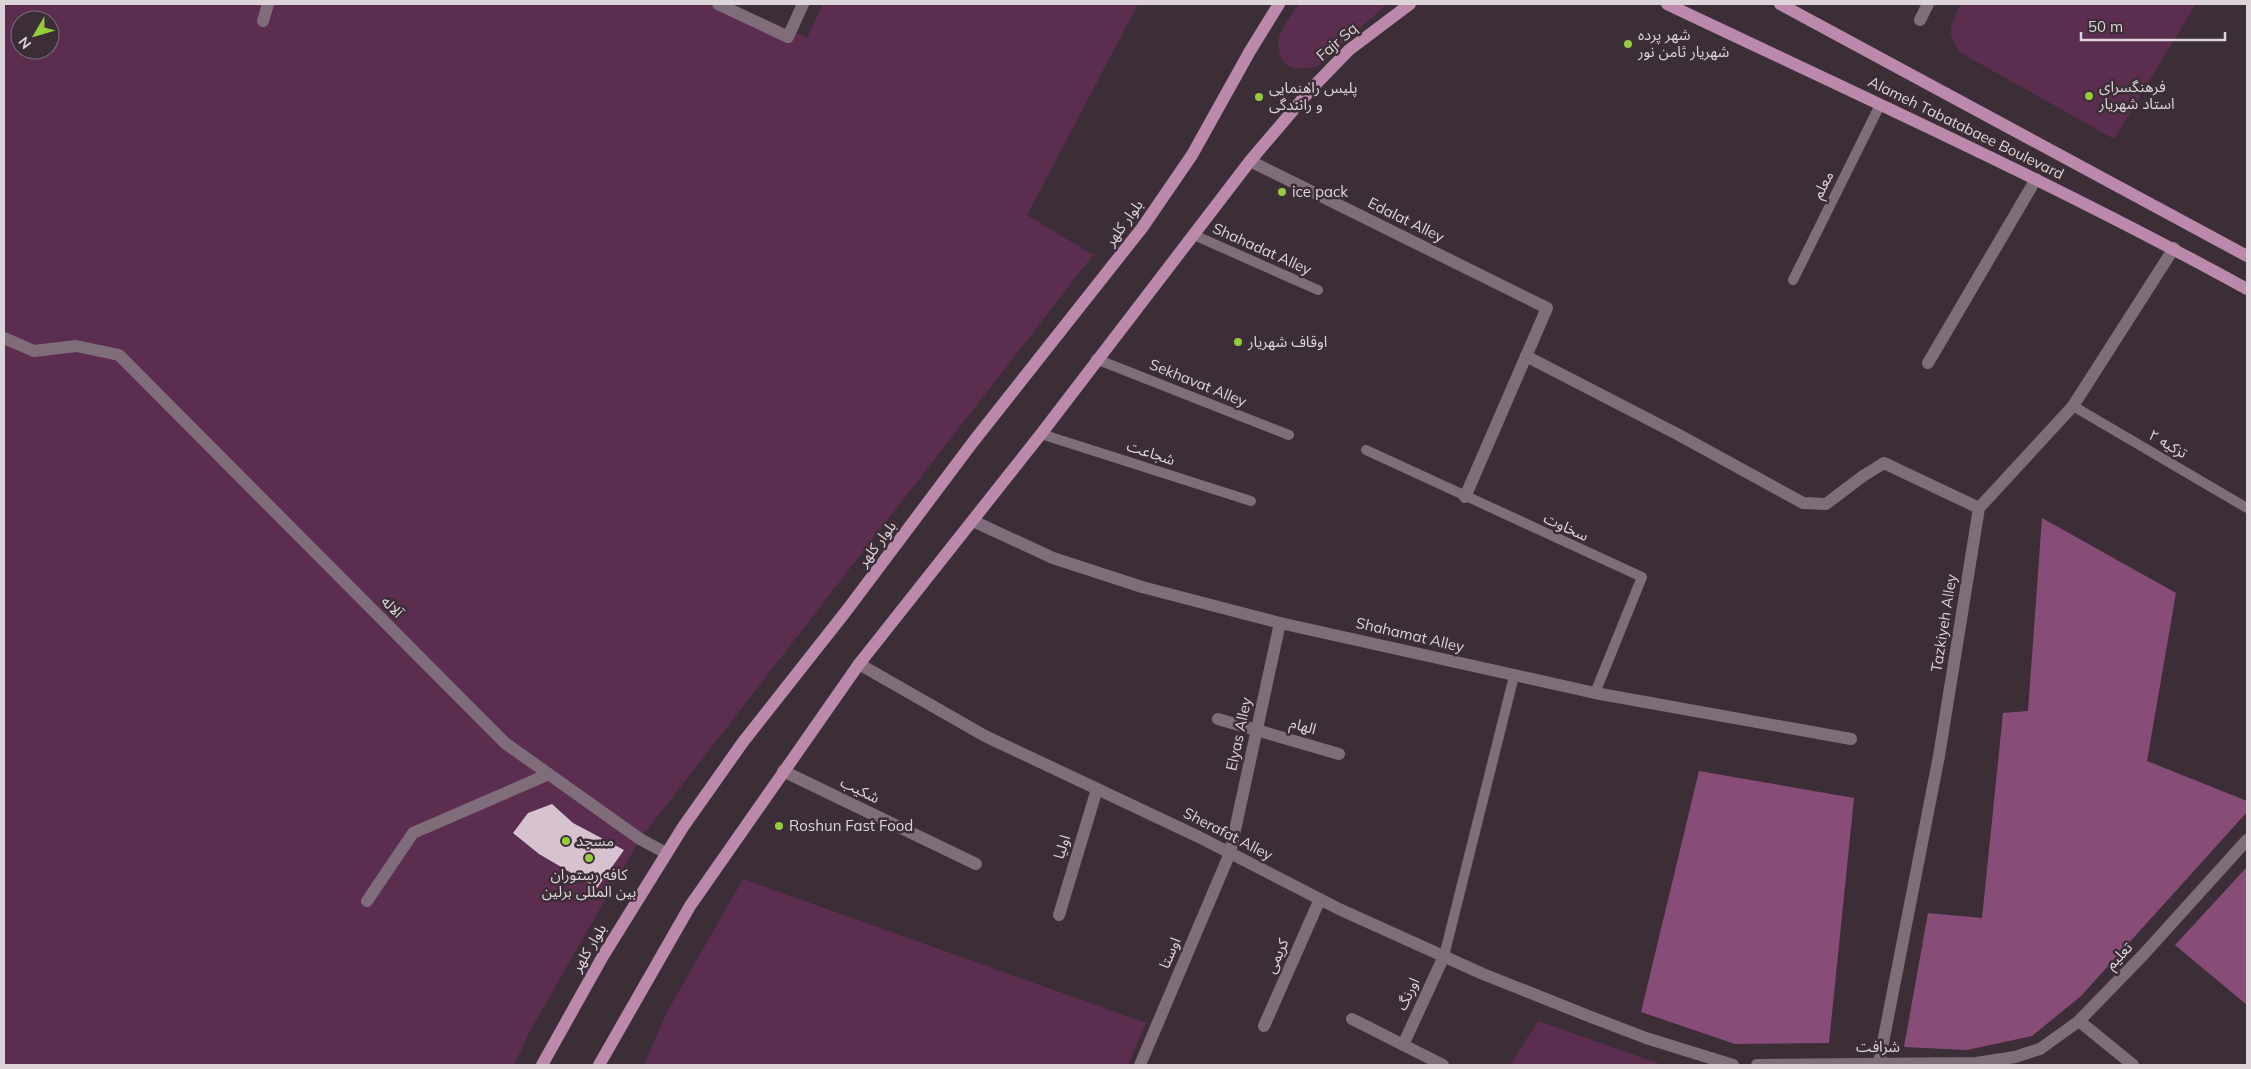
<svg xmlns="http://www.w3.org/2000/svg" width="2251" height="1069" font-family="Mulish,'Noto Sans Arabic',sans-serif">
<rect width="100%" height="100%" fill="#3c2e37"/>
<g fill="#5b2e4f" fill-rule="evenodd">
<path d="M4,4H732L807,38L823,4H1138L1027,215L1093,255L640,839L531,1029L514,1065H4ZM20,20H50V50H20Z"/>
<path d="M1299,4H1387L1319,65C1303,71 1281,71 1279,50C1279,46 1278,41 1279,38C1283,26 1292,14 1299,4Z"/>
<path d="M1961,4H2196L2114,139L1961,53C1945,33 1950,25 1961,4Z"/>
<path d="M743,879L1146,1023L1128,1065H644L667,1012Z"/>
<path d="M1538,1021L1663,1065H1510Z"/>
</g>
<g fill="#884d77">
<path d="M2042,518L2176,593L2147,761L2247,801V812L2081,996L2032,1036L1967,1050L1904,1047L1928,913L1982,918L2003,713L2028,711Z"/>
<path d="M1699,771L1854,798L1829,1043L1735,1044L1641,1012Z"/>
<path d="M2247,867V1005L2175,945Z"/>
</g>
<path fill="#d6c3cf" d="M552,804L573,823L624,850L597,888L539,854L513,833L528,813Z"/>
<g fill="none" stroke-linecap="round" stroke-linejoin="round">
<g stroke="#7f6e79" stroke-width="10">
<path d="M1194,235L1318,290"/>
<path d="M1793,280L1880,105"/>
<path d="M1096,359L1289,435"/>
<path d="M2073,406L2247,508"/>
<path d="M1041,434L1251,501"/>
<path d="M1366,450L1642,577L1595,693"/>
<path d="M1444,956L1514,676"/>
</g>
<g stroke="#7f6e79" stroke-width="12">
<path d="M718,4L788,37L803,4"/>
<path d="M1920,20L1928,4"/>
<path d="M263,21L268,4"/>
<path d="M1250,161L1547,308L1465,497"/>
<path d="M4,338L34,351L76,346L119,355L505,743L640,839L666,853"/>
<path d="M1526,356L1679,435L1803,503L1826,504L1863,476L1884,463L1979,508"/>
<path d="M1928,363L2036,179"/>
<path d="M973,521L1053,558L1142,587L1280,623L1595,693L1851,739"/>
<path d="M859,664L985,736L1199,837L1339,909L1483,974L1591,1017L1646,1038L1733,1065"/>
<path d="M1218,719L1339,754"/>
<path d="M783,771L976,864"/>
<path d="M367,901L413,833L549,774"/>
<path d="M1059,915L1097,789"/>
<path d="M1352,1019L1443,1065"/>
<path d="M2079,1021L2133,1065"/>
<path d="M1264,1026L1320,899"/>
<path d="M1403,1045L1444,956"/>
<path d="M1879,1063L1939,756L1979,508L2073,406L2174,248"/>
<path d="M1140,1065L1230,853L1280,623"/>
<path d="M1757,1065L1976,1063L2015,1057L2040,1049L2079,1021L2143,955L2247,840"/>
</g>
<g stroke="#ba89ab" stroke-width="12">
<path d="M1667,4C1861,96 2058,185 2247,289"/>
<path d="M1780,4L2247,256"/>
<path d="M542,1065L603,956L683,827L743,742L847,610L973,442L1142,228L1192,155L1250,51L1279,4"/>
<path d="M599,1065L690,906L859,664L1041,434L1250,161L1312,88L1349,50L1410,4"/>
</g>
</g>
<g fill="#94cc3c" stroke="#3c2e37" stroke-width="2">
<circle cx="1628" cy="44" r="5"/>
<circle cx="2089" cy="96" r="5"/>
<circle cx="1259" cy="97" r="5"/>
<circle cx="1282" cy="192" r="5"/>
<circle cx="1238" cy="342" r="5"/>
<circle cx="779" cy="826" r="5"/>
<circle cx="566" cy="841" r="5"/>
<circle cx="589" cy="858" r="5"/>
</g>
<g text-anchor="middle" stroke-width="5" stroke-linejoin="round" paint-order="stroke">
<g font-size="15" fill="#ddd4da" stroke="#3c2e37" text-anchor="start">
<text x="1638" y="40">شهر پرده<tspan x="1638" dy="17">شهریار ثامن نور</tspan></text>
<text x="2099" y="92">فرهنگسرای<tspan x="2099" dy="17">استاد شهریار</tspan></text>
<text x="1269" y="93">پلیس راهنمایی<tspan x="1269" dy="17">و رانندگی</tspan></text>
<text x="1292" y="197">ice pack</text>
<text x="1248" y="347">اوقاف شهریار</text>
<text x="789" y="831">Roshun Fast Food</text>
<text x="576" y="846">مسجد</text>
<text x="589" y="880" text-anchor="middle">کافه رستوران<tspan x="589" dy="17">بین المللی برلین</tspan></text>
</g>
<g font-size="15" fill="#ddd4da" stroke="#3c2e37">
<text transform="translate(1337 42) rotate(-41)" y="5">Fajr Sq</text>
<text transform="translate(1966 128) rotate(26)" y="5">Alameh Tabatabaee Boulevard</text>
<text transform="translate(1823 185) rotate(-63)" y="5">معلم</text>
<text transform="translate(1406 220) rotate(26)" y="5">Edalat Alley</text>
<text transform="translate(1124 223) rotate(-54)" y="5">بلوار کلهر</text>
<text transform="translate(1262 249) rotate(24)" y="5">Shahadat Alley</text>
<text transform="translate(1198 383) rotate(22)" y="5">Sekhavat Alley</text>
<text transform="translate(2168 444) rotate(30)" y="5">تزکیه ۲</text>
<text transform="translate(1151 453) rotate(18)" y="5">شجاعت</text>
<text transform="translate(1566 527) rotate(25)" y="5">سخاوت</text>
<text transform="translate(877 544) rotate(-53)" y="5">بلوار کلهر</text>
<text transform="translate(392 607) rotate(45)" y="5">آلاله</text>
<text transform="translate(1944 623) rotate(-81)" y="5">Tazkiyeh Alley</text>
<text transform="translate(1410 635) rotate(13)" y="5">Shahamat Alley</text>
<text transform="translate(1303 726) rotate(16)" y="5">الهام</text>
<text transform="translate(1239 734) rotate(-78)" y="5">Elyas Alley</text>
<text transform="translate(860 790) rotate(26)" y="5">شکیب</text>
<text transform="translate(1228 834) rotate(27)" y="5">Sherafat Alley</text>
<text transform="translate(1062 847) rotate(-73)" y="5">اولیا</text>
<text transform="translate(589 948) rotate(-59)" y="5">بلوار کلهر</text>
<text transform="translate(1170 953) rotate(-67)" y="5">اوستا</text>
<text transform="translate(1277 956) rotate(-66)" y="5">کریمی</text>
<text transform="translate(2119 956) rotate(-46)" y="5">تعلیم</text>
<text transform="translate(1408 994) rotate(-65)" y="5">اورنگ</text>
<text x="1878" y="1052">شرافت</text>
</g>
</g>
<rect width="2251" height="1069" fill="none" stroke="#ddd4da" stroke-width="10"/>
<g transform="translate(35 35) rotate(232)"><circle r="24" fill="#3c2e37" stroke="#7c7078"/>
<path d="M0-4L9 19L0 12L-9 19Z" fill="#94cc3c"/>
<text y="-8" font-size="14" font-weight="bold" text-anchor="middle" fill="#ddd4da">N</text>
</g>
<path d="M2081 32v8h144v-8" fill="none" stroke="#ddd4da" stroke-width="2.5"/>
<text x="2088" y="32" font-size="15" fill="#ddd4da" stroke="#3c2e37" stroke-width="4" paint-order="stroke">50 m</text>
</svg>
